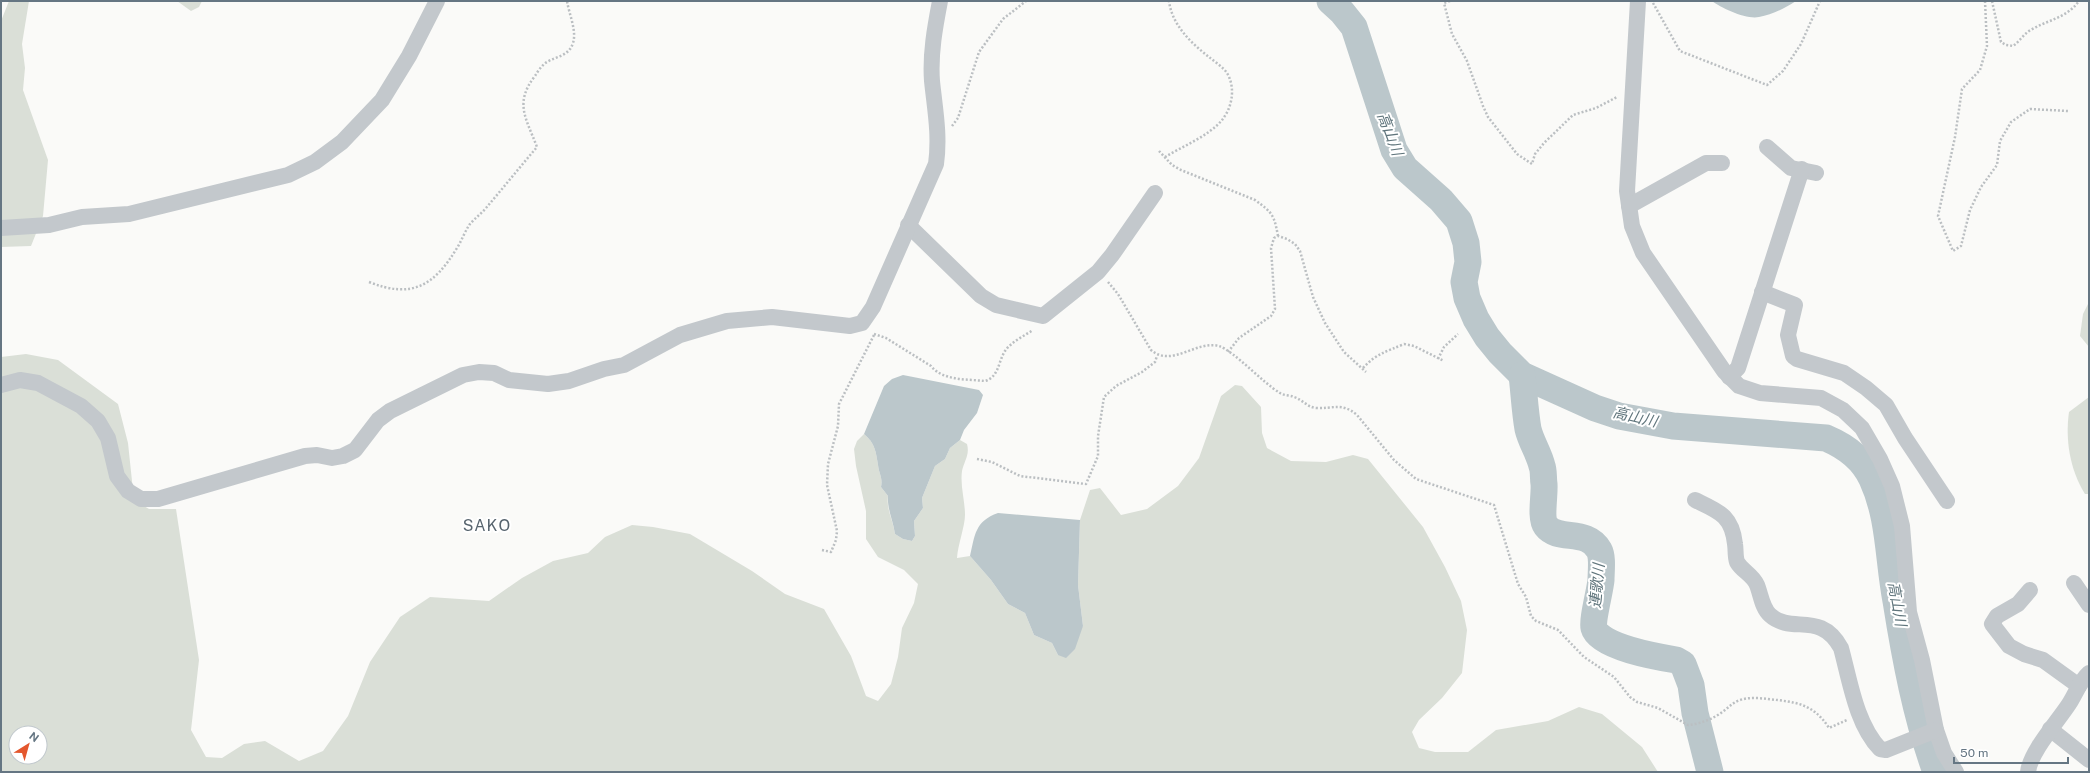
<svg xmlns="http://www.w3.org/2000/svg" width="2090" height="773" font-family="'Public Sans','Noto Sans JP',sans-serif">
<rect width="100%" height="100%" fill="#fafaf8"/>
<g fill="#dadfd7" fill-rule="evenodd">
<path d="M9,1H29L22,44L25,68L23,90L48,160L43,216L31,246L1,247V21Z"/>
<path d="M177,1H202L199,7L191,11Z"/>
<path d="M2089,302V347L2080,336L2083,314Z"/>
<path d="M26,354L58,360L118,404L128,443L134,500L149,509H176L199,660L191,730L206,757L222,758L244,744L265,741L299,761L323,751L348,716L370,662L400,617L430,597L489,601L522,578L553,561L588,553L605,537L632,525L653,527L690,534L752,571L785,594L824,609L851,656L866,696L878,701L891,684L898,657L902,628L914,603L918,584L904,570L878,557L866,539V511L856,466L854,449L857,441L864,434C875,443 876,452 878,465C879,474 883,478 881,487L888,496C886,509 893,520 895,534L903,539L912,541L915,536L914,521L923,508L922,498L935,466L945,459L950,448L960,440L967,444C970,455 964,461 962,471C960,486 965,500 965,515C965,526 958,544 957,558L970,556L991,580L1008,604L1025,613L1034,635L1052,643L1058,655L1083,626L1078,585L1080,520L1090,490L1100,488L1121,515L1147,509L1178,486L1199,458L1221,396L1235,385L1242,386L1261,407L1262,433L1267,448L1291,461L1326,462L1353,455L1368,459L1423,527L1445,567L1461,601L1467,630L1462,673L1442,698L1419,720L1412,732L1419,748L1435,752H1468L1496,730L1548,721L1579,707L1602,714L1642,747L1658,772H1V357ZM16,733H40V757H16Z"/>
<path d="M2089,397V494H2085C2070,470 2065,440 2069,412Z"/>
</g>
<g fill="#bbc7cb">
<path d="M1712,1H1796C1785,8 1772,15 1759,17C1747,20 1721,8 1712,1Z"/>
<path d="M903,375L979,390L983,395L977,413L964,430L960,440L950,448L945,459L935,466L922,498L923,508L914,521L915,536L912,541L903,539L895,534C893,520 887,509 888,496L881,487C883,478 879,474 878,465C876,452 875,443 864,434L884,386L892,379Z"/>
<path d="M998,513L1080,520L1078,585L1083,626L1075,649L1066,658L1058,655L1052,643L1034,635L1025,613L1008,604L991,580L970,556C975,535 975,521 998,513Z"/>
</g>
<g fill="none" stroke-linecap="round" stroke-linejoin="round">
<g stroke="#bbc7cb" stroke-width="27">
<path d="M1330,1L1342,12L1354,27L1394,150L1405,168L1441,200L1459,221L1466,243L1468,262L1464,282L1467,298L1476,319L1487,337L1500,353L1522,375L1595,408L1619,416L1673,426L1826,438C1845,446 1863,459 1872,479C1890,518 1888,559 1896,601C1905,658 1916,717 1936,772"/>
<path d="M1522,375C1524,392 1525,412 1528,429C1531,442 1539,453 1542,466C1544,471 1543,478 1544,484C1545,494 1540,518 1546,526C1558,542 1587,528 1599,550C1603,557 1601,572 1601,580C1600,591 1592,620 1594,628C1599,647 1658,657 1676,660L1683,664L1691,685L1695,713L1710,772"/>
</g>
<g stroke="#bbbfc2" stroke-width="2.5" stroke-dasharray="2 2" stroke-linecap="butt">
<path d="M1450,1L1444,3L1452,34L1467,61L1483,106L1488,117L1517,154L1532,164L1535,154L1544,143L1573,115L1596,108L1617,97"/>
<path d="M1985,1L1987,46L1980,70L1962,89L1955,137L1938,216L1953,251L1961,246L1970,210L1981,187L1997,165L2000,141L2011,122L2030,109L2068,111"/>
<path d="M1992,1L2001,42L2006,45L2013,46C2019,42 2023,35 2029,31C2046,20 2066,19 2079,1"/>
<path d="M1653,3L1680,51L1767,85L1783,71L1801,44L1820,1"/>
<path d="M952,126L958,118L979,52L1003,19L1026,1"/>
<path d="M1159,151L1172,165L1181,170L1255,200C1273,213 1274,215 1278,236"/>
<path d="M1165,157C1183,146 1209,136 1222,120C1232,108 1236,88 1227,73C1223,67 1215,62 1209,57C1191,43 1172,25 1169,1"/>
<path d="M369,282C412,299 434,286 457,248C462,240 465,231 470,224C475,218 481,214 486,208C503,188 520,167 537,147C526,118 514,103 535,76C538,71 542,65 547,62C557,56 569,56 573,43C577,31 569,14 567,1"/>
<path d="M1108,282L1118,294L1151,350C1172,368 1196,340 1219,346C1234,351 1263,383 1280,393C1285,396 1290,395 1294,397C1303,400 1307,407 1316,408C1333,409 1342,402 1357,415L1394,460L1416,479L1494,505L1518,584L1526,597L1531,616L1536,621L1558,630L1584,657L1614,677L1630,697L1637,702L1658,708L1688,725C1701,724 1715,718 1725,710C1730,706 1734,702 1740,700C1749,697 1759,698 1768,699C1795,702 1813,703 1829,728L1847,720"/>
<path d="M874,334L886,338L931,366C943,381 967,379 985,381C999,377 998,362 1005,351C1011,342 1024,336 1033,330"/>
<path d="M1228,352L1239,338L1271,316L1275,309L1271,248L1274,238L1278,236L1287,239L1295,244L1300,251L1313,297L1325,323L1344,352L1366,372"/>
<path d="M1438,359L1444,347L1458,334"/>
<path d="M1363,368C1377,353 1386,352 1404,344L1414,346L1444,361"/>
<path d="M977,459L992,462L1020,476L1086,484L1098,456V436L1104,397L1116,386L1142,372L1155,362L1157,356"/>
<path d="M822,550L831,552L836,540L837,531L827,485L828,464L838,426L839,404L874,335"/>
</g>
<g stroke="#c3c8cc" stroke-width="16">
<path d="M1638,1L1627,191L1632,226L1643,253L1724,371L1739,386L1760,393L1821,398L1843,410L1862,428L1880,459L1892,486L1902,526L1909,612L1922,660L1936,730L1944,753L1956,772"/>
<path d="M1767,147L1791,168L1816,173"/>
<path d="M1629,206L1706,163H1722"/>
<path d="M908,225L981,296L996,305L1043,316L1098,272L1112,255L1155,193"/>
<path d="M1,228L49,225L82,217L129,214L288,175L315,162L342,142L382,100L409,56L437,1"/>
<path d="M1762,292L1795,305L1788,335L1793,356L1797,359L1844,373L1866,388L1886,405L1905,438L1947,501"/>
<path d="M1729,377L1738,368L1802,169"/>
<path d="M1,385L20,380L38,383L81,406L98,421L108,438L117,476L128,491L141,499H158L305,456L317,455L332,458L343,456L355,450L378,420L390,411L463,375L479,372L494,373L509,380L548,384L569,381L604,369L624,365L680,335L727,321L772,317L850,326L862,323L873,307L936,164C940,135 935,110 932,81C930,54 935,27 940,1"/>
<path d="M1695,500C1718,511 1732,515 1735,544C1736,550 1735,556 1737,562C1742,571 1753,575 1757,585C1761,595 1762,608 1770,615C1792,635 1820,610 1841,648C1850,681 1856,724 1880,749L1886,750L1936,730"/>
<path d="M2074,583L2089,605"/>
<path d="M2030,590L2018,604L1997,616L1992,624L2009,646L2024,654L2043,660L2079,686"/>
<path d="M2050,729L2089,760"/>
<path d="M2028,772C2030,752 2058,721 2069,704C2076,693 2080,681 2089,673"/>
</g>
</g>
<g text-anchor="middle" stroke-width="4" stroke-linejoin="round" paint-order="stroke">
<g font-size="15" font-style="italic" fill="#60757c" stroke="#fff">
<text transform="translate(1390 134) rotate(69)" y="5">高山川</text>
<text transform="translate(1635 417) rotate(13)" y="5">高山川</text>
<text transform="translate(1597 586) rotate(-85)" y="5">連歌川</text>
<text transform="translate(1897 604) rotate(80)" y="5">高山川</text>
</g>
<g font-size="16" letter-spacing="1" fill="#57646e" stroke="#fff">
<text x="487" y="531">SAKO</text>
</g>
</g>
<rect width="2090" height="773" fill="none" stroke="#657683" stroke-width="4"/>
<g transform="translate(28 745) rotate(37)"><circle r="19" fill="#ffffff" stroke="#c1c8cd"/>
<path d="M0-3L7 15L0 10L-7 15Z" fill="#e4572e"/>
<text y="-6" font-size="11" font-weight="bold" text-anchor="middle" fill="#657683">N</text>
</g>
<path d="M1954 757v6h114v-6" fill="none" stroke="#657683" stroke-width="2"/>
<text x="1960" y="757" font-size="12" fill="#657683" stroke="#ffffff" stroke-width="3" paint-order="stroke">50 m</text>
</svg>
